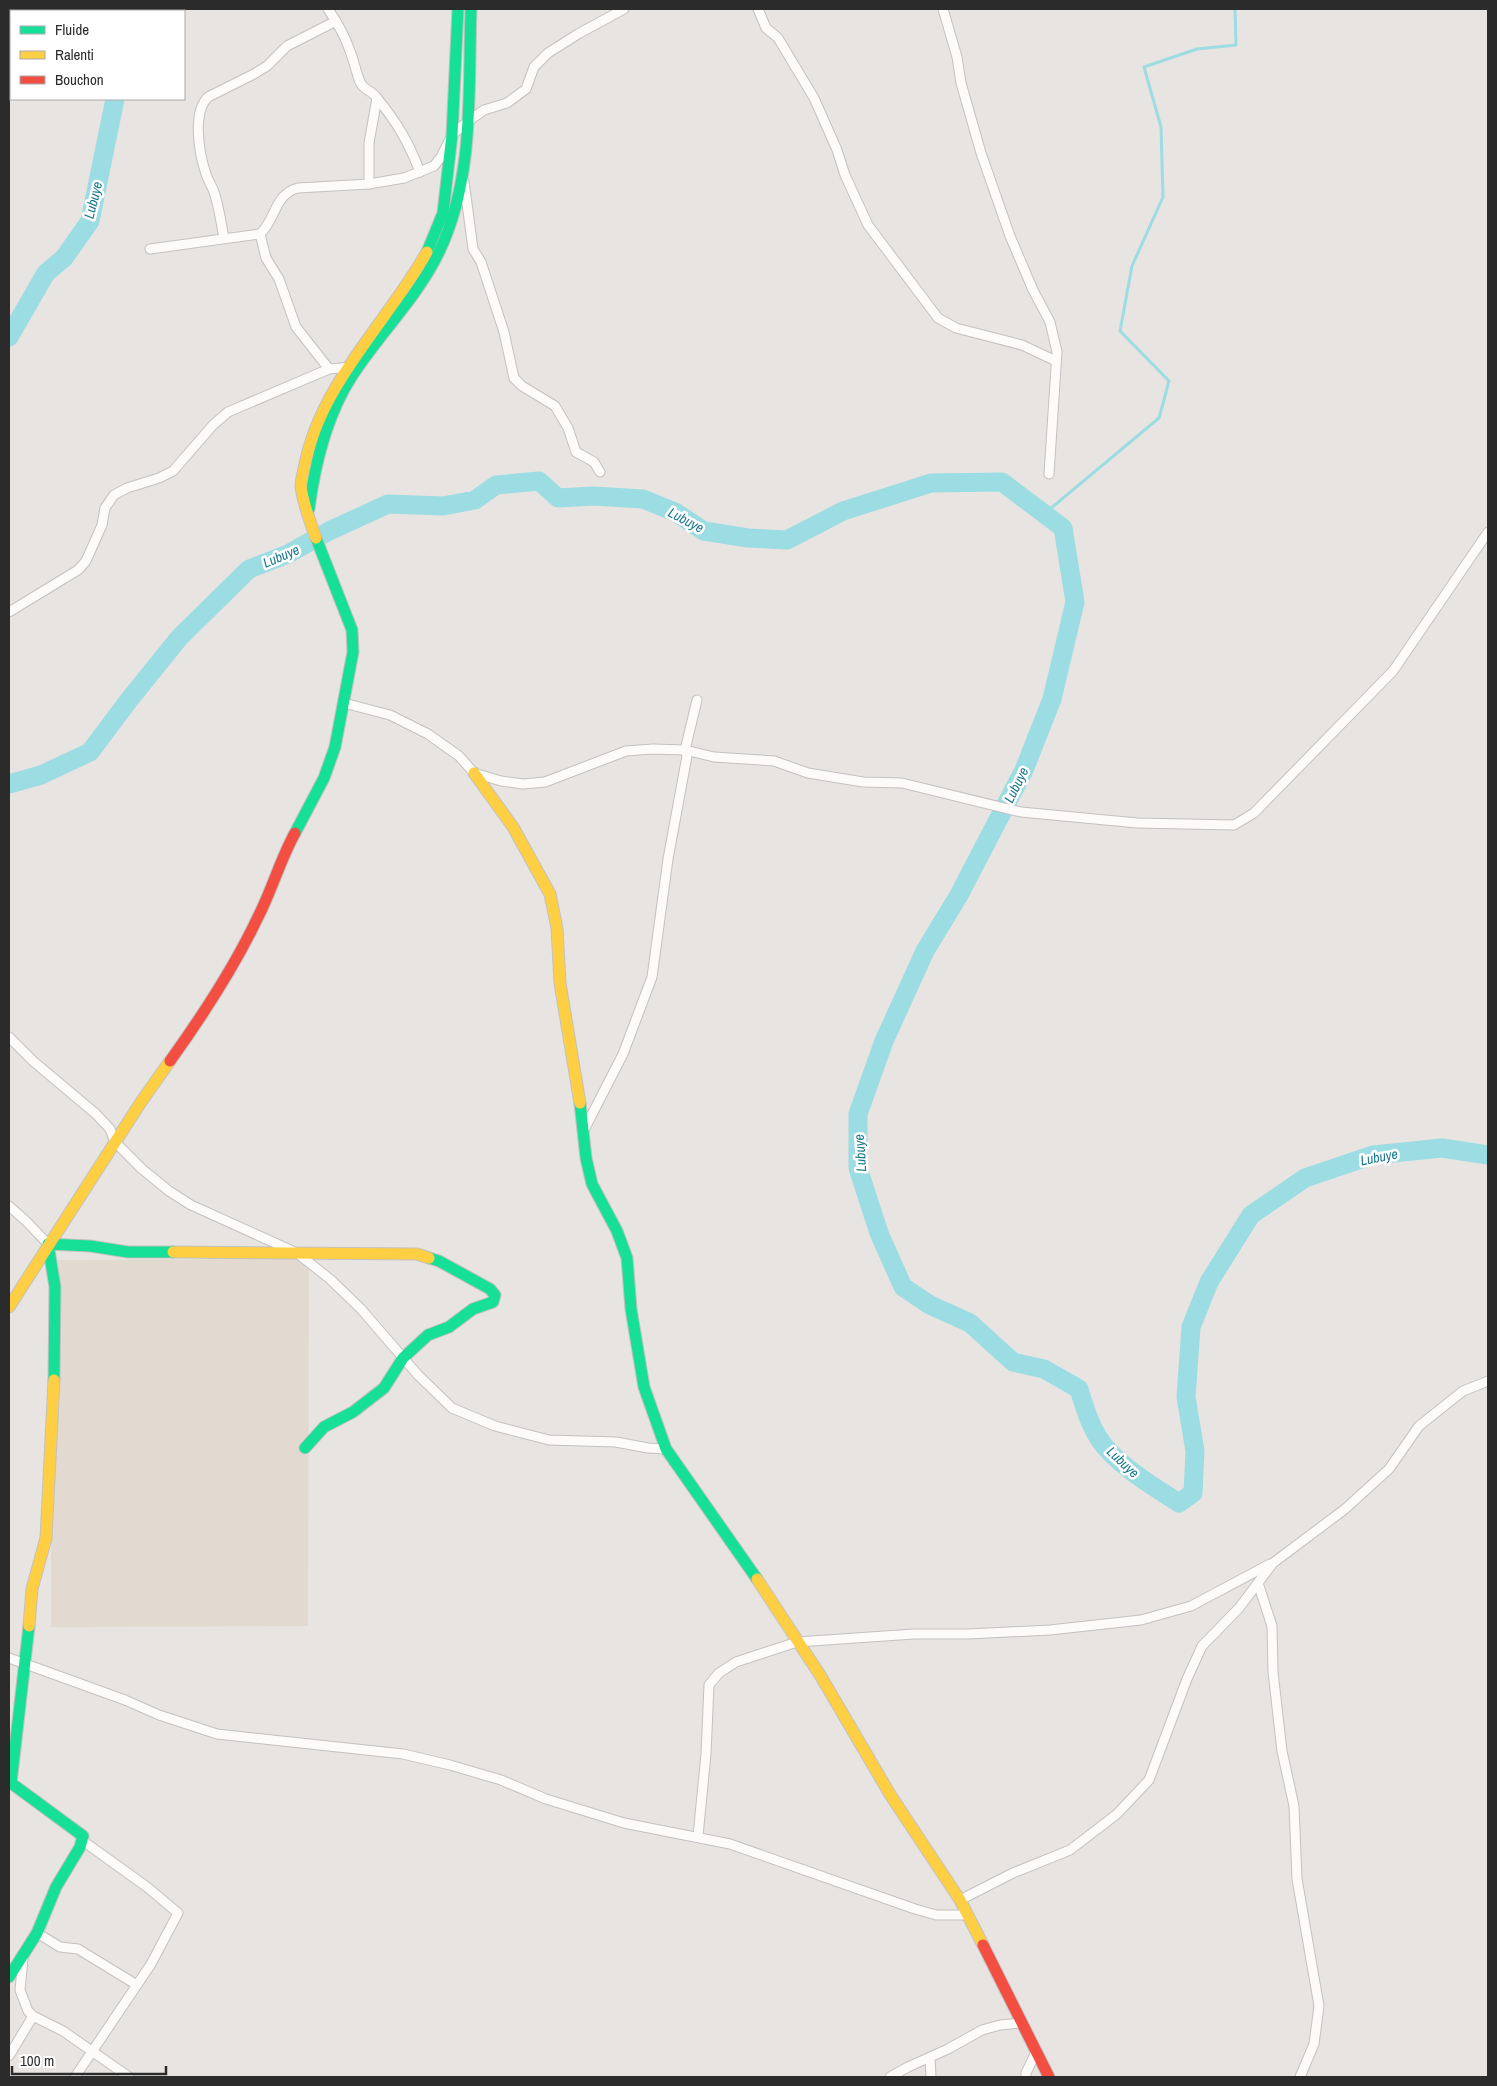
<svg xmlns="http://www.w3.org/2000/svg" width="1497" height="2086" font-family="'Archivo Narrow',sans-serif">
<rect width="100%" height="100%" fill="#e8e4e1"/>
<path fill="#e2dad0" d="M309,1259L308,1626L51,1627V1260Z"/>
<g fill="none" stroke-linecap="round" stroke-linejoin="round">
<path stroke="#9cdce3" stroke-width="3" d="M1044,514L1159,418L1169,381L1120,331L1132,266L1163,197L1161,127L1144,67L1197,49L1236,45L1235,9"/>
<g stroke="#9cdce3" stroke-width="19">
<path d="M96,9L98,11"/>
<path d="M9,337L46,273L64,258L90,221L115,99"/>
<path d="M9,784L41,775L90,752L129,700L179,638L249,569L288,554L329,531L388,504L443,506L475,500L496,485L539,481L558,498L594,496L643,499L675,512L704,531L748,538L787,540L843,511L931,483L1002,482L1063,528L1075,602L1052,699L1024,770L959,895L925,951L884,1041L858,1114V1168L879,1233L903,1287L930,1305L970,1323L1013,1362L1044,1369L1079,1389C1085,1409 1092,1433 1107,1449C1127,1471 1154,1487 1179,1503L1193,1493L1195,1451L1186,1397L1191,1327L1209,1282L1251,1215L1305,1178L1373,1155L1442,1148L1488,1155"/>
</g>
<g stroke="#c3c1c1" stroke-width="11">
<g id="street">
<path d="M328,9C337,22 345,36 350,51C354,61 356,72 360,82C363,90 372,90 377,98L369,143V184"/>
<path d="M758,9L766,28L778,38L814,98L837,150L845,175L868,225L938,318L956,328L1022,345L1056,361"/>
<path d="M943,9L957,57L961,83L981,153L1010,236L1033,290L1050,322L1057,352L1049,474"/>
<path d="M9,64L11,63"/>
<path d="M377,98C398,124 408,141 420,172"/>
<path d="M464,181L473,249L481,262L504,332L514,378L522,386L555,406L568,428L576,452L594,462L600,472"/>
<path d="M260,234L266,258L279,279L296,327L329,369"/>
<path d="M224,238C221,223 219,206 214,192C212,186 208,181 206,174C199,153 192,113 208,97L254,74L267,66L287,46L336,21"/>
<path d="M150,249L260,234C276,220 274,194 298,188L369,184L404,178L434,166L441,157L452,135L467,122L484,110L507,103L526,89L534,67L548,53L578,34L624,9"/>
<path d="M9,612L78,570L86,561L102,525L105,508L114,495L127,488L159,478L173,471L213,425L228,412L329,369L352,367"/>
<path d="M344,703L390,715L428,734L459,756L474,773L501,781L523,784L545,782L626,751L653,749L685,750L714,757L774,761L808,773L863,782L902,783L1021,812L1137,823L1234,825L1254,813L1393,671L1488,532"/>
<path d="M9,1037L33,1061L96,1114L110,1129L115,1142L142,1169L169,1191L191,1205L297,1253L330,1279L361,1309L418,1375L452,1408L495,1426L549,1440L616,1442L648,1448L666,1449"/>
<path d="M584,1130L623,1054L652,977L668,859L687,756L685,750L697,700"/>
<path d="M9,1206L26,1221L48,1244"/>
<path d="M1258,1583L1272,1626L1273,1672L1282,1751L1294,1806L1297,1879L1319,2006L1314,2044L1300,2077"/>
<path d="M9,1658L125,1700L159,1715L217,1734L403,1754L450,1765L501,1780L546,1799L624,1823L730,1844L915,1909L936,1915H968"/>
<path d="M698,1836L706,1754L709,1685L719,1673L736,1662L797,1642L914,1634H968L1050,1630L1141,1620L1191,1606L1270,1564"/>
<path d="M960,1900L1013,1873L1070,1850L1117,1814L1149,1780L1187,1679L1202,1646L1239,1608L1273,1563L1345,1509L1389,1469L1419,1426L1463,1391L1488,1381"/>
<path d="M37,1933L60,1947L78,1949L137,1985"/>
<path d="M23,1959L20,1990L28,2011L33,2016L63,2031L129,2077"/>
<path d="M9,2056L33,2016"/>
<path d="M930,2057L931,2077"/>
<path d="M75,2077L151,1964L178,1913L147,1887L83,1841"/>
<path d="M890,2077L908,2067L948,2049L982,2030L1000,2025L1020,2023"/>
<path d="M1026,2077V2073L1036,2052"/>
</g>
</g>
<g stroke="#c3c1c1" stroke-width="13">
<g id="fast">
<path d="M427,252L443,213L452,135L458,9"/>
<path d="M309,509C315,463 326,416 352,376C379,334 417,298 439,252C475,177 468,90 471,9"/>
<path d="M295,833L324,778L335,747L353,652L352,630L316,538"/>
<path d="M580,1103L586,1158L592,1184L617,1231L627,1258L631,1309L644,1387L666,1449L757,1579"/>
<path d="M54,1380L55,1287L48,1244L90,1246L128,1252H173"/>
<path d="M305,1448L324,1427L353,1412L384,1388L403,1358L428,1335L449,1327L473,1309L493,1302L495,1295L490,1289L439,1261L429,1258"/>
<path d="M9,1977L37,1933L56,1887L80,1847L83,1836L11,1783L29,1626"/>
</g>
</g>
<g stroke="#c3c1c1" stroke-width="13">
<g id="slow">
<path d="M316,538C310,522 303,503 301,486C301,479 304,470 305,464C322,382 387,323 427,252"/>
<path d="M474,773L513,827L550,894L557,928L560,983L580,1103"/>
<path d="M173,1252L417,1254L429,1258"/>
<path d="M9,1307L141,1102L170,1061"/>
<path d="M757,1579L820,1675L891,1796L960,1900L983,1945"/>
<path d="M29,1626L32,1589L46,1538L54,1380"/>
</g>
</g>
<g stroke="#c3c1c1" stroke-width="13">
<g id="jam">
<path d="M170,1061C203,1015 234,968 258,917C272,890 280,860 295,833"/>
<path d="M983,1945L1049,2077"/>
</g>
</g>
<use href="#street" stroke="#fcfbfa" stroke-width="9"/>
<use href="#fast" stroke="#16e098" stroke-width="11"/>
<use href="#slow" stroke="#ffcf43" stroke-width="11"/>
<use href="#jam" stroke="#f24e42" stroke-width="11"/>
</g>
<g text-anchor="middle" stroke-width="5" stroke-linejoin="round" paint-order="stroke">
<g font-size="14" font-style="italic" fill="#1a7990" stroke="#fff">
<text transform="translate(93 200) rotate(-76)" y="5">Lubuye</text>
<text transform="translate(686 520) rotate(28)" y="5">Lubuye</text>
<text transform="translate(281 556) rotate(-23)" y="5">Lubuye</text>
<text transform="translate(1016 785) rotate(-64)" y="5">Lubuye</text>
<text transform="translate(860 1153) rotate(-94)" y="5">Lubuye</text>
<text transform="translate(1379 1157) rotate(-11)" y="5">Lubuye</text>
<text transform="translate(1123 1462) rotate(43)" y="5">Lubuye</text>
</g>
</g>
<rect width="1497" height="2086" fill="none" stroke="#2b2b2b" stroke-width="20"/>
<rect x="10" y="10" width="175" height="90" fill="#ffffff" stroke="#aaaaaa"/>
<rect x="20" y="26" width="25" height="8" fill="#16e098" stroke="#aaaaaa"/>
<text x="55" y="35" font-size="15" fill="#2b2b2b">Fluide</text>
<rect x="20" y="51" width="25" height="8" fill="#ffcf43" stroke="#aaaaaa"/>
<text x="55" y="60" font-size="15" fill="#2b2b2b">Ralenti</text>
<rect x="20" y="76" width="25" height="8" fill="#f24e42" stroke="#aaaaaa"/>
<text x="55" y="85" font-size="15" fill="#2b2b2b">Bouchon</text>
<path d="M12 2066v8h154v-8" fill="none" stroke="#2b2b2b" stroke-width="2.5"/>
<text x="20" y="2066" font-size="15" fill="#2b2b2b" stroke="#ffffff" stroke-width="4" paint-order="stroke">100 m</text>
</svg>
